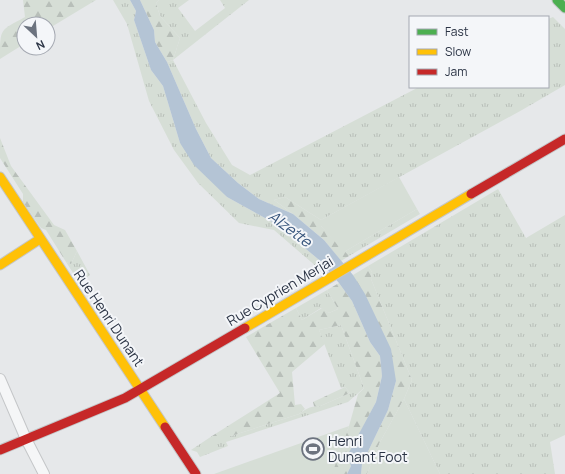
<svg xmlns="http://www.w3.org/2000/svg" width="565" height="474" font-family="Manrope,sans-serif">
<defs>
<pattern id="grass-tufts" width="24" height="20" patternUnits="userSpaceOnUse"><rect width="24" height="20" fill="#d6ded6"/><path d="M3 7l-1-3M5 7V3M7 7l1-3M15 17l-1-3M17 17v-4M19 17l1-3" fill="none" stroke="#b8bfb9"/></pattern>
<pattern id="forest-firs" width="22" height="20" patternUnits="userSpaceOnUse"><rect width="22" height="20" fill="#d6ded6"/><path d="M5 1l3.5 6h-7zM16 11l3.5 6h-7z" fill="#b8bfb9"/></pattern>
</defs>
<rect width="100%" height="100%" fill="#e6e8ea"/>
<g fill="url(#grass-tufts)">
<path d="M113,0H130L136,11L134,20L151,70L163,86L180,143L227,197L276,224L318,259L327,269L237,322L235,320L318,268L274,230L239,223L198,183L174,150L149,101L127,24Z"/>
<path d="M159,0H189L178,8L195,31L225,8L220,0H249L173,60L206,123L232,165L250,175L419,87H548V19L553,17L565,29V85L522,110L321,220L285,197L274,200L293,214L259,199L238,183L211,158L196,129L167,62L173,60L180,38L160,16L156,3Z"/>
<path d="M498,189L526,238L565,215V435L550,442L555,474H440L404,399L412,380L371,279L372,272L368,266Z"/>
<path d="M417,209L420,214L349,256L344,252Z"/>
<path d="M77,251L90,275L79,282L66,262L71,264Z"/>
<path d="M327,290L338,309L329,313L321,308L302,320L296,308Z"/>
<path d="M341,325L364,388L348,402L226,442L228,446L200,457L197,452L191,450L212,436H231L299,414C305,410 311,405 318,407L350,393L345,387L341,388L319,330Z"/>
</g>
<g fill="url(#forest-firs)">
<path d="M23,0H96L48,29V24H24V44L0,59C0,27 0,31 25,17Z"/>
<path d="M140,0H159L156,3L160,16L180,38L173,60L167,62L155,42L154,30Z"/>
<path d="M0,138L11,166L54,225L65,230L77,251L71,264L66,262L46,230L41,228L23,202V194L0,158Z"/>
<path d="M285,197L321,220V226L349,256L341,261L324,240L293,214L274,200Z"/>
<path d="M368,266L372,272L371,279L412,380L404,399L380,442L367,474H361L362,464L388,410L396,381L353,275Z"/>
<path d="M339,283L352,301L370,342L380,356L382,376L376,402L348,456L351,466L347,474H332V472L349,426L358,394L364,388L341,325L319,330L325,344L292,372L295,405L301,404L305,409L299,414L231,436H212L280,393L246,337L296,308L302,320L322,308L329,313L338,309L327,290Z"/>
<path d="M345,387L350,393L318,407L314,406L313,402Z"/>
</g>
<g fill="#d6ded6">
<path d="M399,177L417,209L344,252L321,226V220Z"/>
<path d="M404,399L440,474H367L380,442Z"/>
<path d="M349,426L332,474H214Z"/>
</g>
<path fill="#b4c4d5" d="M130,0H140L154,30L155,42L167,62L196,129L211,158L238,183L259,199L293,214L324,240L353,275L365,294L391,349L396,381L388,410L362,464L361,474H347L351,466L347,456L376,402L382,376L380,356L370,342L352,301L339,283L318,259L276,224L227,197L194,165L180,143L163,86L151,70L134,20L136,11Z"/>
<g fill="none" stroke-linecap="round" stroke-linejoin="round">
<g stroke="#c4c6c8" stroke-width="12">
<path id="street" d="M0,379L26,439L44,474"/>
</g>
<g stroke="#c4c6c8" stroke-width="11">
<path id="fast" d="M557,0L565,8"/>
</g>
<g stroke="#c4c6c8" stroke-width="11">
<g id="slow">
<path d="M0,177L165,427"/>
<path d="M0,265L40,239"/>
<path d="M245,328L471,194"/>
</g>
</g>
<g stroke="#c4c6c8" stroke-width="11">
<g id="jam">
<path d="M471,194L565,139"/>
<path d="M165,427L196,474"/>
<path d="M0,450L125,398L245,328"/>
</g>
</g>
<use href="#street" stroke="#f5f6f7" stroke-width="10"/>
<use href="#fast" stroke="#4caf50" stroke-width="9"/>
<use href="#slow" stroke="#ffc107" stroke-width="9"/>
<use href="#jam" stroke="#c62828" stroke-width="9"/>
</g>
<defs>
<g id="stadium-ring" transform="scale(1.15)"><circle r="9.5" fill="#f4f6f9" stroke="#6c737f" stroke-width="1.5"/><path d="M0-5a6.5 5 0 1 0 0 10a6.5 5 0 1 0 0-10ZM-3.5-1.8h7v3.6h-7Z" fill="#6c737f"/></g>
</defs>
<g fill-rule="evenodd">
<use href="#stadium-ring" x="313" y="449"/>
</g>
<g text-anchor="middle" stroke-width="4" stroke-linejoin="round" paint-order="stroke">
<g font-size="14" fill="#2b3445" stroke="#f4f6f9">
<text transform="translate(280 291) rotate(-31)" y="5">Rue Cyprien Merjai</text>
<text transform="translate(109 318) rotate(56)" y="5">Rue Henri Dunant</text>
</g>
<g font-size="14" fill="#2b3445" stroke="#f4f6f9" text-anchor="start">
<text x="328" y="446">Henri<tspan x="328" dy="16">Dunant Foot</tspan></text>
</g>
<g font-size="15" font-style="italic" fill="#34527a" stroke="#f4f6f9">
<text transform="translate(290 229) rotate(37)" y="5">Alzette</text>
</g>
</g>
<rect x="409" y="16" width="140" height="72" fill="#f4f6f9" stroke="#a4a8b1"/>
<rect x="417" y="29" width="20" height="6" fill="#4caf50" stroke="#a4a8b1"/>
<text x="445" y="36" font-size="12" fill="#2b3445">Fast</text>
<rect x="417" y="49" width="20" height="6" fill="#ffc107" stroke="#a4a8b1"/>
<text x="445" y="56" font-size="12" fill="#2b3445">Slow</text>
<rect x="417" y="69" width="20" height="6" fill="#c62828" stroke="#a4a8b1"/>
<text x="445" y="76" font-size="12" fill="#2b3445">Jam</text>
<g transform="translate(36 36) rotate(154)"><circle r="19" fill="#f4f6f9" stroke="#a4a8b1"/>
<path d="M0-3L7 15L0 10L-7 15Z" fill="#6c737f"/>
<text y="-6" font-size="11" font-weight="bold" text-anchor="middle" fill="#2b3445">N</text>
</g>
</svg>
